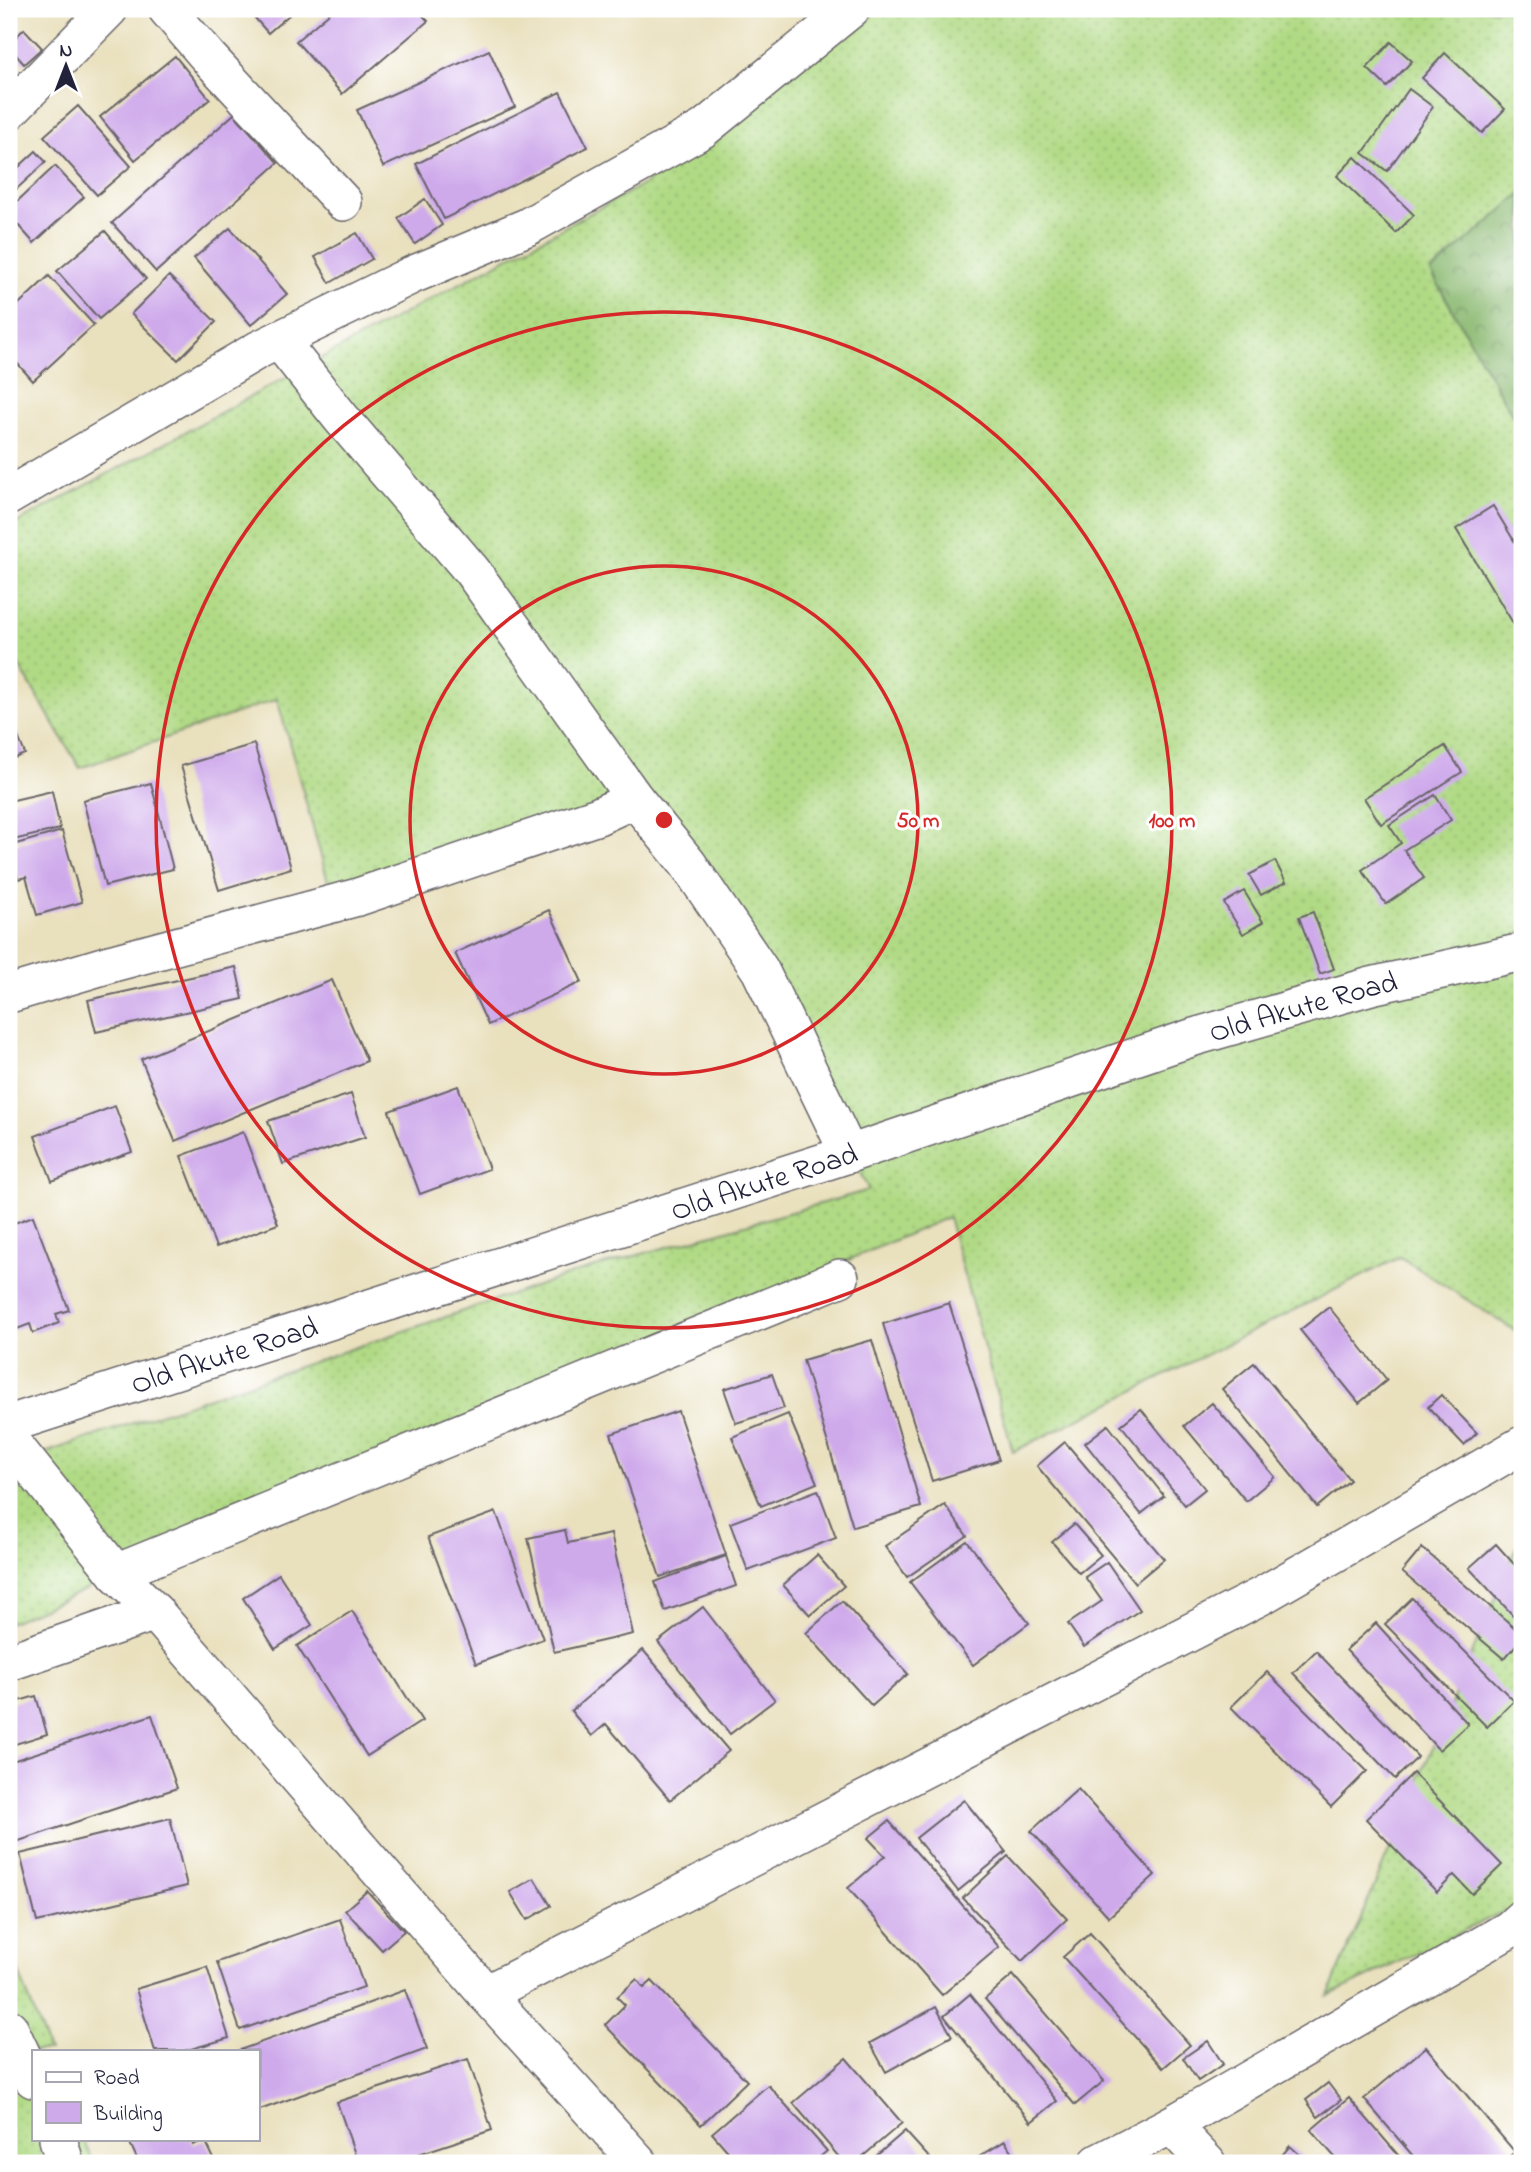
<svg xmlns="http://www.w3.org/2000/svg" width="1531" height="2172" font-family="'Indie Flower',sans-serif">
<defs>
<pattern id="grass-dots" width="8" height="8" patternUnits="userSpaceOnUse" patternTransform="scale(1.75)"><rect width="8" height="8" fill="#b1da85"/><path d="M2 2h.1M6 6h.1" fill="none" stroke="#98bb74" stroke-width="1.8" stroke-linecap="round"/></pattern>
<pattern id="forest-crowns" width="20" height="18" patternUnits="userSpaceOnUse" patternTransform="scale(1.75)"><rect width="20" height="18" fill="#8cba72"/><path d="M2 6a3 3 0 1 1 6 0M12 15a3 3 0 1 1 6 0" fill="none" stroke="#72975f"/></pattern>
</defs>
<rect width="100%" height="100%" fill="#fff"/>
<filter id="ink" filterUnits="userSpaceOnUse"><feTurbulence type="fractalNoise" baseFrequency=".0143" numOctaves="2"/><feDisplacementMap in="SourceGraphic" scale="14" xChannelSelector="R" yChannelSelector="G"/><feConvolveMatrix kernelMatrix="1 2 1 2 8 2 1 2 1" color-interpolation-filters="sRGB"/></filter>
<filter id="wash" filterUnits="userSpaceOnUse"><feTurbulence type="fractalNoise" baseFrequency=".00686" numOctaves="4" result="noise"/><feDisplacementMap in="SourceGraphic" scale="28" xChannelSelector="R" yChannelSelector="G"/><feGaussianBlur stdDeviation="1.57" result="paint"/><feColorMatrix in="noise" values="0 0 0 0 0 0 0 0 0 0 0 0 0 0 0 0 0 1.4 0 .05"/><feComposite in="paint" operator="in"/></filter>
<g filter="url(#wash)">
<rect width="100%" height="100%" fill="#e9e0bd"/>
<g fill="url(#grass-dots)" stroke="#6a7e60" stroke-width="2">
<path d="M854,9H1522V324L1431,272L1522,432V1335L1400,1257L1013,1452L948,1217L9,1623V1465L578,1272L869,1190L671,807L333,899L277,699L80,768L9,649V527L646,183Z"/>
<path d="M1522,1535V1924L1505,1911L1328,1996Z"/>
<path d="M9,1947L49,2051H33V2139H83L93,2163H9Z"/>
</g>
<path fill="url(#forest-crowns)" stroke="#576e56" stroke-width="2" d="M1522,193V432L1431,272Z"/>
<g id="blocks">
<g fill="#cfaaeb">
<path d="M247,9H296L268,33Z"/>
<path d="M334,9H417L428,21L342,94L296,41Z"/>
<path d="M24,29L42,48L24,64L9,47V35L11,33L16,37Z"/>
<path d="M1391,42L1412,61L1387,87L1367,68Z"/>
<path d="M489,50L515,107L383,167L357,110Z"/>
<path d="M1445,53L1505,109L1482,133L1422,78Z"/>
<path d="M175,56L210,99L135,160L100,117Z"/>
<path d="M1409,89L1433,107L1387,171L1363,153Z"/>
<path d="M560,92L588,147L444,219L416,164Z"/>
<path d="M78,106L131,166L97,195L44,136Z"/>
<path d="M234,114L278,163L156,272L112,223Z"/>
<path d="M36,151L46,162L9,196V176Z"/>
<path d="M1355,157L1414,215L1396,233L1337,176Z"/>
<path d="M55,166L84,197L34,243L9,215V209Z"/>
<path d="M425,199L442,225L415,244L398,218Z"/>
<path d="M230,228L287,294L251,325L194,258Z"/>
<path d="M105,231L146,279L99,319L57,271Z"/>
<path d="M357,233L372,259L330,283L315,257Z"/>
<path d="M49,276L94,325L33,381L9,354V313Z"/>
<path d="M169,276L216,322L178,360L131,314Z"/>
<path d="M1493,506L1522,554V638L1456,529Z"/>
<path d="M9,714L25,754L9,760Z"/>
<path d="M254,744L291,868L219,890L181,766Z"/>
<path d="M1445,746L1462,772L1381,824L1364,798Z"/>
<path d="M151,783L173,869L105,886L83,800Z"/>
<path d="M52,791L60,829L9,841V801Z"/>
<path d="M1435,795L1451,820L1404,850L1424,878L1386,904L1362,870L1401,843L1389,825Z"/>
<path d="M62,831L82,902L37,915L26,877L18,879L9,846Z"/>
<path d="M1275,861L1286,882L1261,895L1249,875Z"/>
<path d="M1244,891L1263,922L1243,934L1224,903Z"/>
<path d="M549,910L582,982L488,1025L455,953Z"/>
<path d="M1313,912L1334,969L1320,974L1299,917Z"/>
<path d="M236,967L243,999L96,1032L88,1000Z"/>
<path d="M332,980L367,1061L175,1141L141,1059Z"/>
<path d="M458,1086L489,1169L420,1194L389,1111Z"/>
<path d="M351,1094L365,1137L283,1164L268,1121Z"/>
<path d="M115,1106L132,1152L52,1181L35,1136Z"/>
<path d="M243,1132L278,1224L216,1247L181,1156Z"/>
<path d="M33,1216L69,1310L56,1314L59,1323L33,1333L30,1324L9,1332V1225Z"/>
<path d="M949,1303L999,1460L932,1481L883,1324Z"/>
<path d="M1329,1307L1387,1380L1359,1403L1300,1330Z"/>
<path d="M872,1340L921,1507L853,1527L803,1360Z"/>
<path d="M1254,1363L1350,1480L1317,1507L1222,1389Z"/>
<path d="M772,1374L784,1408L736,1423L724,1389Z"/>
<path d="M1441,1395L1477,1433L1464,1445L1428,1407Z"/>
<path d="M1212,1403L1275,1477L1246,1501L1184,1426Z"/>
<path d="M1141,1409L1205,1489L1185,1505L1121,1425Z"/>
<path d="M678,1411L726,1555L660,1577L611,1434Z"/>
<path d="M788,1414L817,1483L761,1506L732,1437Z"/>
<path d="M1108,1425L1164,1496L1141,1514L1085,1443Z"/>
<path d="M1065,1442L1164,1559L1135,1583L1037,1466Z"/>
<path d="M818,1490L836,1538L748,1571L730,1523Z"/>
<path d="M945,1505L967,1536L907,1577L885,1546Z"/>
<path d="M496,1512L543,1639L476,1664L428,1537Z"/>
<path d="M1074,1524L1101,1555L1079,1573L1052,1542Z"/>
<path d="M565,1530L568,1543L611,1534L633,1634L554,1652L528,1538Z"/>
<path d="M967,1541L1029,1623L973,1665L910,1582Z"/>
<path d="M1496,1544L1522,1573V1625L1469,1568Z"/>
<path d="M1422,1548L1522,1634V1638L1504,1659L1402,1572Z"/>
<path d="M817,1555L844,1586L810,1615L783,1585Z"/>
<path d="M726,1556L736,1586L665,1611L655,1582Z"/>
<path d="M1107,1562L1140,1610L1084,1647L1068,1624L1102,1601L1085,1577Z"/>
<path d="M279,1574L312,1625L275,1649L243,1598Z"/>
<path d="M1412,1598L1514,1701L1487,1727L1385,1624Z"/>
<path d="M842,1601L908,1674L872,1706L806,1633Z"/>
<path d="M703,1607L775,1700L730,1734L658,1642Z"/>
<path d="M352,1611L422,1721L367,1756L297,1646Z"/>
<path d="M1376,1623L1468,1724L1439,1750L1346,1650Z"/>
<path d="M643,1650L729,1751L670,1800L606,1724L592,1736L571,1711Z"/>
<path d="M1316,1651L1418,1757L1395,1779L1293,1673Z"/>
<path d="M1267,1672L1367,1771L1331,1807L1231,1707Z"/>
<path d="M36,1696L47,1734L9,1746V1704Z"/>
<path d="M152,1715L177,1788L13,1843L9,1831V1762Z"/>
<path d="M1413,1773L1502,1865L1472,1894L1454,1875L1437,1892L1366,1819Z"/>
<path d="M1078,1789L1155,1875L1109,1917L1031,1831Z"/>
<path d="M964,1800L1006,1852L958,1891L916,1838Z"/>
<path d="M170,1818L187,1886L37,1922L20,1854Z"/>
<path d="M889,1821L999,1947L942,1995L848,1888L885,1856L868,1838Z"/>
<path d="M1008,1856L1067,1919L1022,1961L963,1898Z"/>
<path d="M534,1878L551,1906L527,1920L510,1892Z"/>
<path d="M367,1891L404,1931L382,1950L345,1910Z"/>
<path d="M340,1919L364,1987L240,2030L217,1962Z"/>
<path d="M1090,1933L1190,2045L1163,2068L1063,1957Z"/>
<path d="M207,1967L229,2038L184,2051H155L136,1989Z"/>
<path d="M1013,1975L1104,2081L1075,2105L985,1999Z"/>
<path d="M637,1979L644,1988L652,1981L747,2081L701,2125L605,2025L625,2005L617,1997Z"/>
<path d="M405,1990L427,2049L257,2111V2051H237Z"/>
<path d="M970,1994L1057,2101L1031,2122L944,2016Z"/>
<path d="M936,2007L952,2036L886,2072L870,2043Z"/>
<path d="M1208,2041L1223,2064L1198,2081L1183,2058Z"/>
<path d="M1426,2047L1515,2152L1501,2163H1419L1364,2099Z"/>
<path d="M846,2058L902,2123L855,2163H844L793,2103Z"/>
<path d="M468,2059L492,2130L391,2163H358L337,2102Z"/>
<path d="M1328,2083L1341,2100L1318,2117L1306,2100Z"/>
<path d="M768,2085L827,2151L813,2163H738L712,2133Z"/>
<path d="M1349,2098L1405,2163H1340L1311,2130Z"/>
<path d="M905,2131L934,2163H868Z"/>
<path d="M128,2139H191L193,2145L205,2140L216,2163H139Z"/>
<path d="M1005,2141L1018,2163H969Z"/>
<path d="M1290,2146L1309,2163H1275Z"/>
</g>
</g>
</g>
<g filter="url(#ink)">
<use href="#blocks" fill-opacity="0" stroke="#686468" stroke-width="2"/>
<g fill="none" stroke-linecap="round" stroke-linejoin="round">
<g stroke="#686468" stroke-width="40">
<g id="minor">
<path d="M167,9L208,57L343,202"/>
<path d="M9,111L109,9"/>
<path d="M279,340L341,418L472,571L635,799"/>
<path d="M9,496L258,350L412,275L527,227L703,129L851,9"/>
<path d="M9,994L113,963L358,897L598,816L635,799L688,864L760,970L849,1154"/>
<path id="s1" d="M9,1424L849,1154L1194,1037L1371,986L1522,952"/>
<path d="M9,1439L116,1573L155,1612L486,1994L639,2163"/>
<path d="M116,1573L840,1278"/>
<path d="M9,1662L155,1612"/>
<path d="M486,1994L1263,1595L1522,1445"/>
<path d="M9,2028L33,2079"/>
<path d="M1171,2125L1207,2163"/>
<path d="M58,2139L65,2163"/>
<path d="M1098,2163L1171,2125L1510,1929L1522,1918"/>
</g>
</g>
<use href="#minor" stroke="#fff" stroke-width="37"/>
</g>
</g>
<g fill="none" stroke="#d62828" stroke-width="3.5">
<circle cx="664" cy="820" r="254"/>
<circle cx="664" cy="820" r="508"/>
</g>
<g text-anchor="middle" stroke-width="6" stroke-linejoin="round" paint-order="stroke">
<g font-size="30" fill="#22223b" stroke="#fff">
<text dy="10" stroke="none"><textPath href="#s1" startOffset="1360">Old Akute Road</textPath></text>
<text dy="10" stroke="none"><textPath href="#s1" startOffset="793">Old Akute Road</textPath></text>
<text dy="10" stroke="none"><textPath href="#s1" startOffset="226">Old Akute Road</textPath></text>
</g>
</g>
<circle cx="664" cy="820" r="10" fill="#d62828" stroke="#fff" stroke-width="3.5"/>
<g font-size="21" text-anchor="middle" font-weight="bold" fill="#d62828" stroke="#fff" stroke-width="6" stroke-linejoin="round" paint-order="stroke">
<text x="918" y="827">50 m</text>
<text x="1172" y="827">100 m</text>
</g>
<rect width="1531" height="2172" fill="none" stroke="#fff" stroke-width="35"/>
<rect x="32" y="2050" width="228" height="91" fill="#ffffff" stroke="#a7a7b1" stroke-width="2"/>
<rect x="46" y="2072" width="35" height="10" fill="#ffffff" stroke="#a7a7b1" stroke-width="2"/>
<text x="94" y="2084" font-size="21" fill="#22223b">Road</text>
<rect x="46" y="2102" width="35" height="21" fill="#cfaaeb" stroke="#a7a7b1" stroke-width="2"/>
<text x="94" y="2120" font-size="21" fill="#22223b">Building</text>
<g transform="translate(66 66)" stroke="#ffffff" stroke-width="5" paint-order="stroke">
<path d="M0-5L12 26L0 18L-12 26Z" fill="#22223b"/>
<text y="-10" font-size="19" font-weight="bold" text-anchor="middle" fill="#22223b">N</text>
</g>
</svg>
